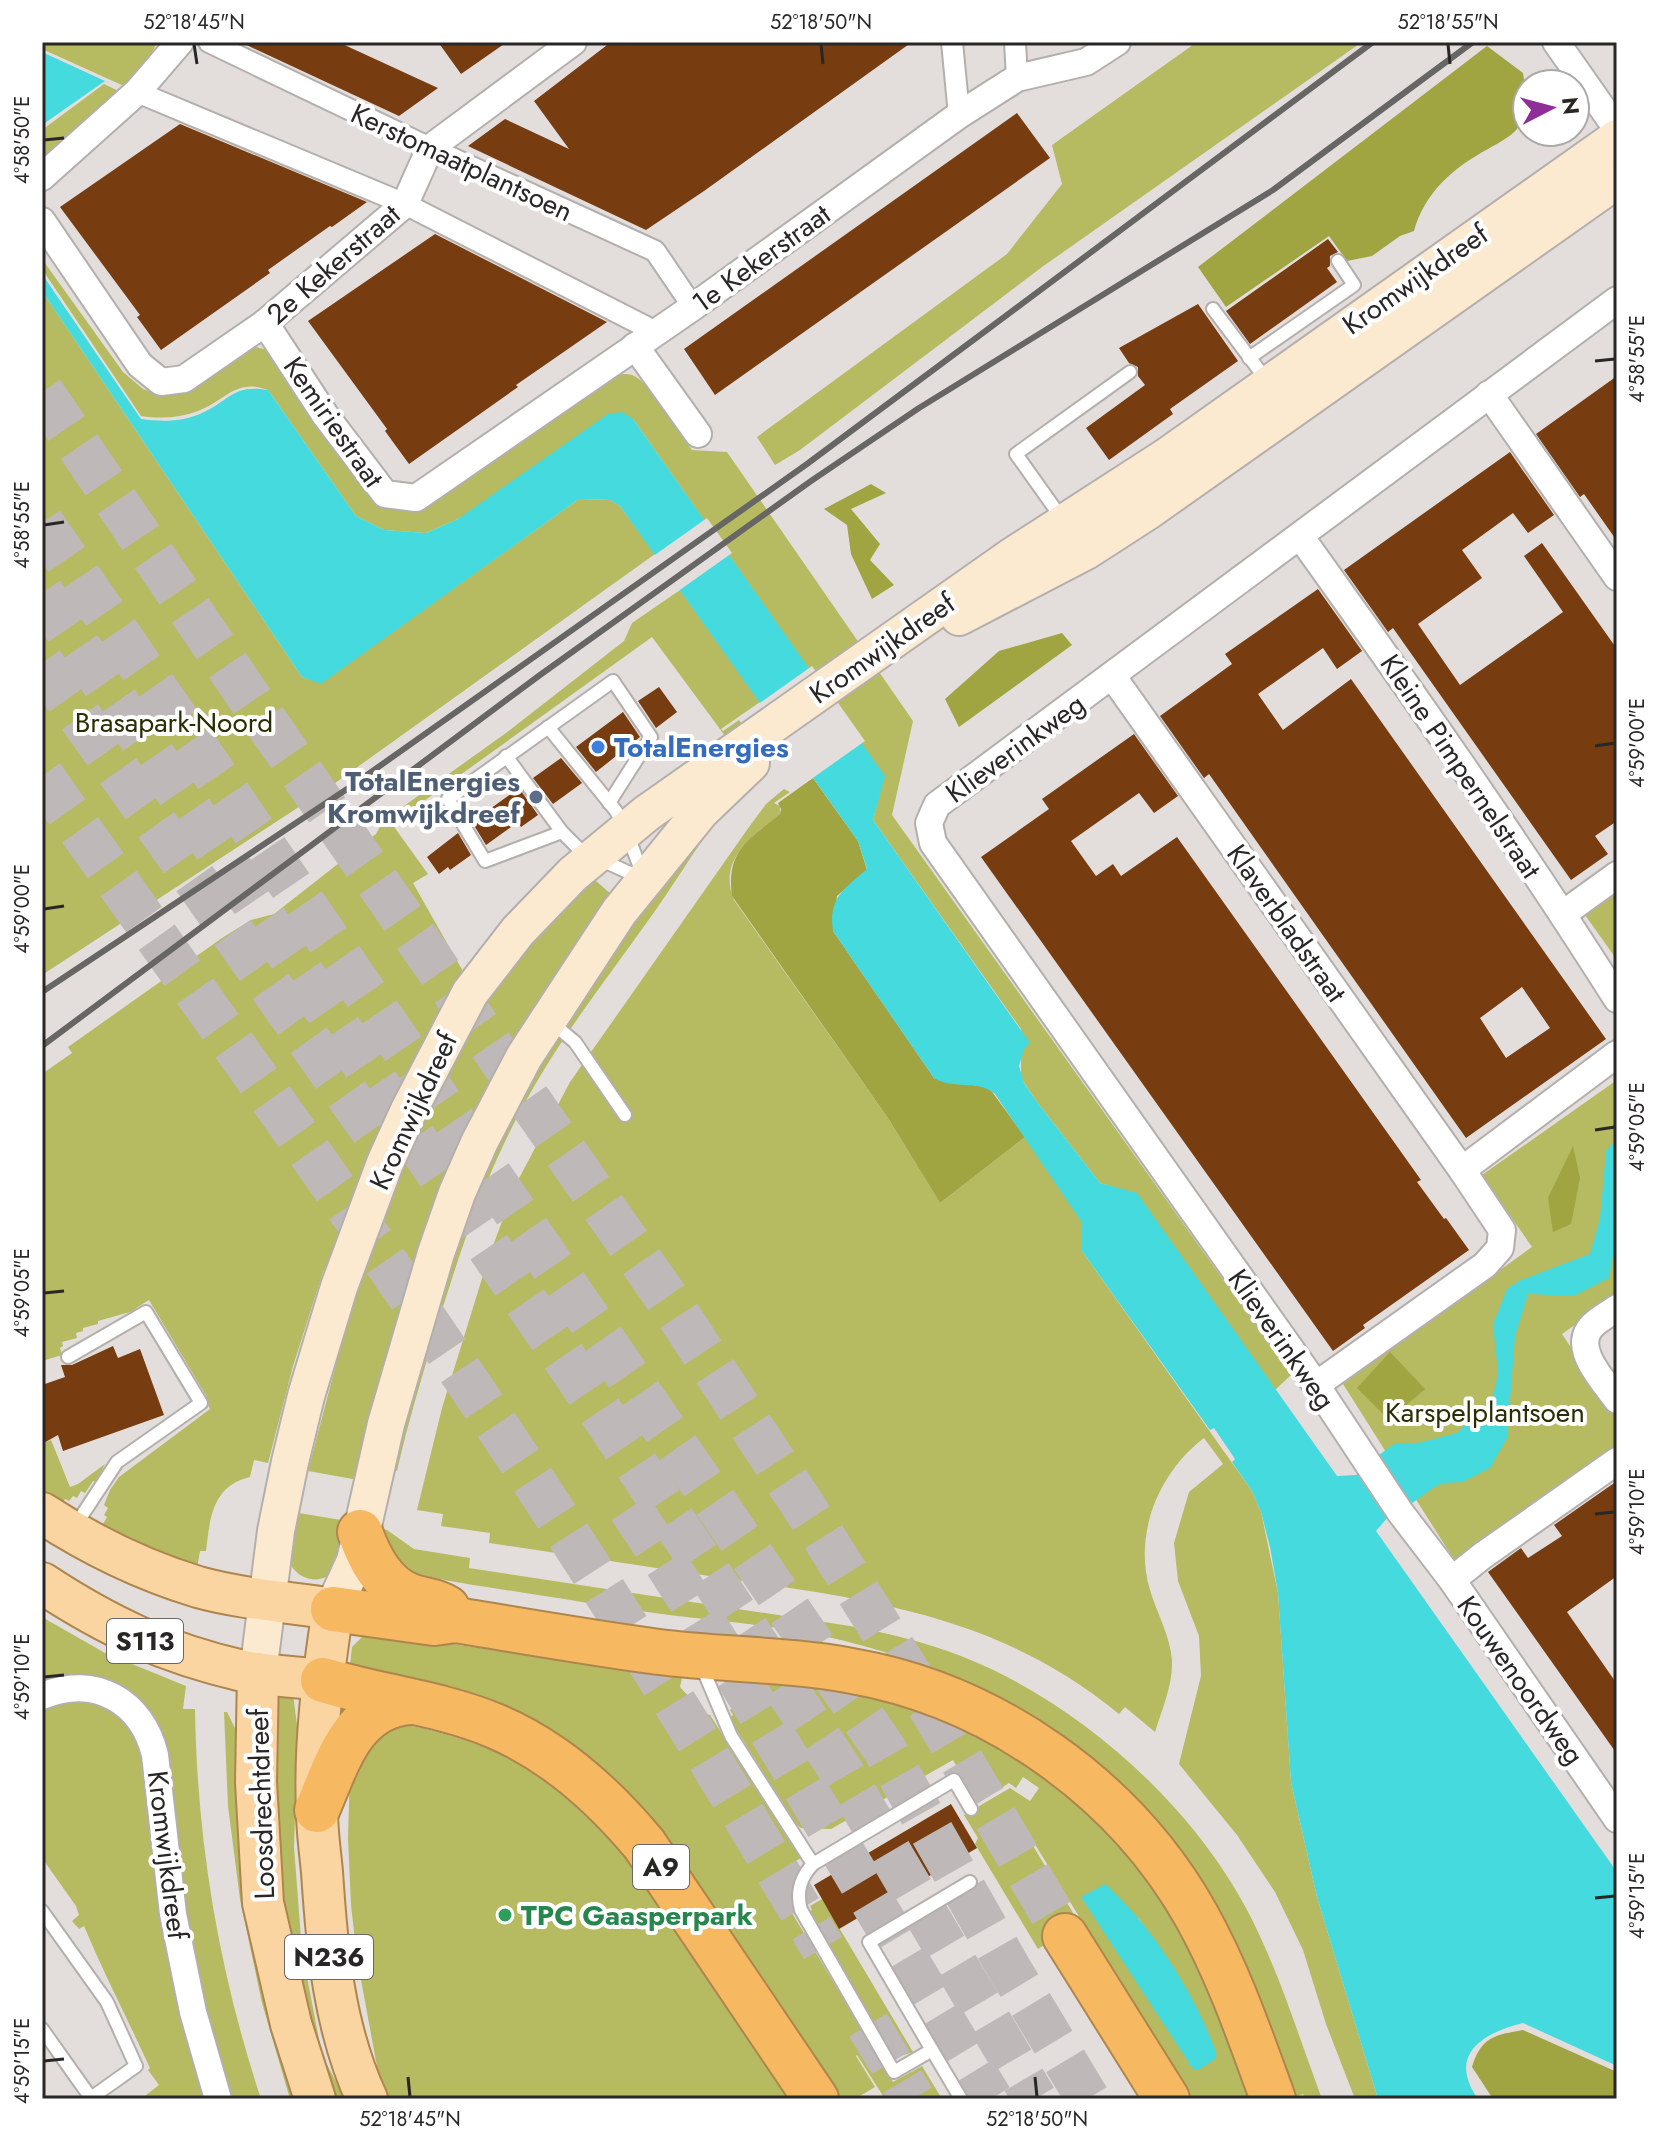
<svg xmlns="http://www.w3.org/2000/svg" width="1659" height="2141" font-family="Jost,sans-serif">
<rect width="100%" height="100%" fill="#e3dedc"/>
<g fill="#b6ba61" fill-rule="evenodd">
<path d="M42,42H157L135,91L42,49Z"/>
<path d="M1197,42H1362L1042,267L800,450L775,465L757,437L1007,254L1062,184L1052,145Z"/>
<path d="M104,84L129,96L42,161V130Z"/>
<path d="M42,259L123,372L143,389L158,394L240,352L256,347L271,351L389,501L612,376C619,374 625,373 632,375C651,382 679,432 692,450L727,452L913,721L892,815L1291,1375L1275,1390L1137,1194L1100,1183L1037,1102L1021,1078V1029L873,820L884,776L633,419L458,519L426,533L384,530L356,516L268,390C236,378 225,401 198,411C179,418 161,419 141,416L42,269Z"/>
<path d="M42,291L302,677L321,683L579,499L610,500L620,506L655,554L331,786L42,975Z"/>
<path d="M680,590L760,702L721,729L723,731L739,720L748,733L731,744L652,637L392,824L428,874L413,883L469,982L323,1272L293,1366L268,1463L254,1460L250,1477C212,1486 210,1518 206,1551H200L197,1568L99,1531L107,1517L104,1515L108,1508L104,1505L110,1490L119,1477L210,1409L205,1399L207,1397L149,1300L136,1308L137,1310L98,1321V1324L83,1328V1331L76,1333L77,1338L62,1342L63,1346L60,1348L62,1355L42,1361V1074L72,1053L68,1047L222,938L251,920L274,914L376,834L383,821L506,733L624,641L632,623Z"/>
<path d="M767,760L770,764C721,803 691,860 655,911C609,976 557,1041 520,1112C483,1180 460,1252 437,1326C423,1374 408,1422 397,1471L382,1468L484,1150L682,847Z"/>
<path d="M784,789L790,792L774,803L780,806V814C753,836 717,859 734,900L888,1118L940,1203L1025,1137L1082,1221V1251L1252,1491L1261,1512L1278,1593L1291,1782L1317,1897L1378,2099H1355L1326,2024L1303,1950L1275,1892L1237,1835L1179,1764L1201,1676L1199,1636L1178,1581L1174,1543L1189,1492L1223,1464L1204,1438C1159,1472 1133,1534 1150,1590C1157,1614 1170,1635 1172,1660C1173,1685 1162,1709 1155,1732L1125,1707L1119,1714C1002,1617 873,1600 729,1579C649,1567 569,1555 489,1543L490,1533L441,1526L443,1514L417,1510L442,1408L488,1259L516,1184L570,1082L749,827L766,804Z"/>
<path d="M587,873L612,895L545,994L364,1481L308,1471L339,1353L388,1193L464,1021Z"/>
<path d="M1617,893V960L1585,915Z"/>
<path d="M1617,1080V1295L1562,1334L1617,1417V1447L1458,1561L1453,1558L1343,1384L1532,1247L1482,1175Z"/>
<path d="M51,1440L70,1487L78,1484L105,1464L96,1482L93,1481L85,1493L81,1491L77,1498L73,1496L69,1501L65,1499L61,1506L42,1497V1441L44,1443Z"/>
<path d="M299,1513L353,1522L328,1576C315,1583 301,1579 292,1567V1553Z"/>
<path d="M374,1527L387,1530L414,1549L470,1558L469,1568L850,1626C888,1633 925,1642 961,1656C1076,1701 1188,1800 1246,1908C1278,1968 1298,2035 1322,2099H1306L1303,2094L1296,2097C1272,2030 1250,1962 1215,1901C1130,1757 979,1669 819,1635C769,1625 719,1621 669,1615C621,1609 573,1600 525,1593C487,1587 449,1582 412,1573L405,1571Z"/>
<path d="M42,1617L105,1653L186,1686L183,1709H195C197,1843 219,1972 261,2099H231L201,1989L184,1904L164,1737L155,1719L139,1701L42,1683Z"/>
<path d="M364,1635L419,1639L682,1678L680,1687L690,1698L694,1699L703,1713L710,1715L801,1858L791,1864L794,1869L780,1878L783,1898L893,2082L922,2066L942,2099H885L857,2055L856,2056L875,2087L855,2099H828L648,1833L350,1665L352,1647Z"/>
<path d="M766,1681L839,1683L984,1727L1147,1859L1265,2099H1190L1030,1836L1029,1839L1079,1923L1038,1949L975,1844L978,1838L964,1815L1010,1788L1030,1801L1039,1788L1023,1777L1016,1788L1009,1783L978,1803L953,1760L831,1829L801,1828L797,1825L729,1718L733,1715L730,1710L755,1692L754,1685H765ZM1082,1898L1139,1919L1176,1974L1216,2053L1159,2013Z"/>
<path d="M293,1694L298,1733L294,1847L302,1951L322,2055L345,2099H323L277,1867L272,1696Z"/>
<path d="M70,1701C95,1701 119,1710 133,1732C151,1758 148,1831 153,1865C164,1944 181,2023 206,2099H141L159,2085L148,2070L150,2068C128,2020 104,1974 84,1926L79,1929L72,1921L79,1915L76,1906L42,1858V1710Z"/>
<path d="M224,1712H227L236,1730L240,1744L307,2099H290L262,2003L240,1899L228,1806Z"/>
<path d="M381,1720C437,1730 493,1744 541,1777C605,1821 645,1884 688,1947C722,1998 757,2048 791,2099H383L357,1958L351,1905L348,1838L350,1769Z"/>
<path d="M822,1899L913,2052L898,2057L892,2048L890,2049L808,1912L812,1910L810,1906Z"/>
</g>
<g fill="#a0a441">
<path d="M1487,46L1523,73C1525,88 1530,108 1522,122C1515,135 1500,142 1488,149C1453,168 1425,192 1414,231L1400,236L1372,256L1347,261L1329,236L1226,307L1198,267Z"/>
<path d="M871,484L886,493L851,509L880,544L870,560L894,585L872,599L851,554L847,525L824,509Z"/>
<path d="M1062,633L1072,645L959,727L945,699L999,651Z"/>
<path d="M813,778L858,841L867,870L837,896L833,931L934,1078C953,1086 972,1082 990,1089L1025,1137L940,1203L888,1118L732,896C726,851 748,840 780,814L781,809L778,803Z"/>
<path d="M1573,1146L1580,1178L1571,1224L1553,1232L1548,1198Z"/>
<path d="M1390,1352L1425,1389L1389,1420L1357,1388Z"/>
<path d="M1523,2030L1617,2072V2099H1493L1472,2067C1481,2037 1495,2035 1523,2030Z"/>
</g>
<g fill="#45dade">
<path d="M42,52L105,81L42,125Z"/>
<path d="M42,274L141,419C162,422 185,422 204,412C231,399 234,384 268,390L356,516L384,530L426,533L458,519L608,414L622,412L633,419L885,776L873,820L1030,1043L1024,1049L1019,1066L1024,1083L1037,1102L1100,1183L1137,1193L1337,1476L1356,1475L1367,1464L1395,1443L1414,1444L1457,1433L1492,1401L1498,1373L1493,1324L1507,1289L1519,1281L1590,1254L1600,1218L1606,1151L1617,1138V1232L1609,1278L1574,1296L1528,1294L1515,1336L1507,1438L1490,1468L1463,1482L1443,1483L1433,1488L1400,1512L1388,1517L1376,1531L1617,1872V2066L1523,2023C1482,2033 1447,2055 1478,2099H1378L1317,1897L1291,1782L1278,1593L1270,1547L1261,1512L1252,1491L1232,1462L1235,1459L1214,1428L1210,1430L1082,1251L1081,1221L995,1094C978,1079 954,1090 934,1078L833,931C828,898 844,889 867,869L858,841L620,506L610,500L579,499L321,684L302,677L42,291Z"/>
<path d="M1105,1884C1152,1925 1196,1996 1217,2055L1214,2060L1198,2070L1193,2069L1081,1897Z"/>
</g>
<g fill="#e3dedc">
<path d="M707,518L732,553L677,592L652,557Z"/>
<path d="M812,666L865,741L810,780L757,705Z"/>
</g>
<g fill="#773c10" fill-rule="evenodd">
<path d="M240,42H338L438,88L399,116Z"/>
<path d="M438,42H507L461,74Z"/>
<path d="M611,42H912L704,191L646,230L468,146L505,119L569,149L534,101Z"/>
<path d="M1017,113L1050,158L715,395L684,349Z"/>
<path d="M180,124L367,202L332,227L330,226L268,270L270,273L161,350L137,317L140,315L60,207Z"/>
<path d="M435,234L607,322L516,385L518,387L409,464L385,431L387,429L308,321Z"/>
<path d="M1328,239L1338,252L1330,256V266L1327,268L1337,282L1250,344L1226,311Z"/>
<path d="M1198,304L1238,361L1170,409L1173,414L1109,460L1086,428L1145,385L1138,376V367L1129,363L1119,348Z"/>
<path d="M1617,376V541L1584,494L1580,497L1536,434Z"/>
<path d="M1510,452L1554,515L1528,533L1513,513L1462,550L1482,578L1418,624L1460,685L1563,612L1524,556L1542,543L1617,649V821L1595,836L1608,854L1571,880L1393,628L1388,632L1344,570Z"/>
<path d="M1318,589L1362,651L1337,669L1323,648L1258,694L1283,730L1351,679L1606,1039L1466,1138L1209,774L1204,778L1160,716L1232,664L1225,654ZM1522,987L1550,1028L1506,1058L1480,1018Z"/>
<path d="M659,687L677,712L656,728L638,701Z"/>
<path d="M623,712L640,737L596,772L576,747Z"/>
<path d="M1134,734L1178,796L1154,813L1139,793L1071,841L1096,876L1113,864L1121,876L1177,837L1421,1180L1417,1182L1444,1219L1446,1218L1469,1250L1363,1325L1365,1328L1333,1351L981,857L1049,809L1042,799Z"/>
<path d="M561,758L582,783L553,804L533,778Z"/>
<path d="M519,788L538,815L521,827L518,822L486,845L472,822Z"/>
<path d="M458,833L471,855L450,870L448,867L439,874L427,857Z"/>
<path d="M113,1346L118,1358L140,1349L164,1415L63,1451L58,1435L42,1444V1385L65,1377L61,1365H72Z"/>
<path d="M1617,1481V1576L1567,1612L1617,1684V1754L1488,1572L1521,1548L1528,1558L1562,1536L1554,1525Z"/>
<path d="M951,1804L977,1848L839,1929L814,1885Z"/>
</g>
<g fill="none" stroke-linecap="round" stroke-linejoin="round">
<g stroke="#beb9b8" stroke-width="44" stroke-dasharray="44 22" stroke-linecap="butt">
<path d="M42,392L257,709L675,1310L823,1536L927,1702L1065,1936"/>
<path d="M42,523L885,1750L1010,1970L1088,2099"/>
<path d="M42,593L576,1375L844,1775L1035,2099"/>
<path d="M42,663L389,1154"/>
<path d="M42,776C195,992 351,1206 497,1426C611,1597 719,1772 823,1948"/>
<path d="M630,1508C758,1700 870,1903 991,2099"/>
<path d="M868,2025L913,2099"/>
</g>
<g stroke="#b3afad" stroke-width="16">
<g id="service">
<path d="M1213,309L1268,382"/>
<path d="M1249,358L1354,285L1338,261"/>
<path d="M1063,520L1016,454L1130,372"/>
<path d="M548,727L616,811L626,830L643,876"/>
<path d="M506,756L562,832L581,851L641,878"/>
<path d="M562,832L485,861L448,799L613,681L651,737L609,803"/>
<path d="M551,1022L575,1042L625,1115"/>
<path d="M68,1357L146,1312L201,1403L117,1462L75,1526"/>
<path d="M702,1667L731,1736L813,1864"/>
<path d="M42,1911L107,2002L136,2066L91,2098L42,2029"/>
<path d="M932,2050L869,1942L970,1882"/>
<path d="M961,2099L932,2050L894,2072L801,1910C796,1892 800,1878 813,1864L954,1780L971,1809"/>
</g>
</g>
<g stroke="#b3afad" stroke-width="24">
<g id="pedestrian">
<path d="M209,42L430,148L655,251L693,307"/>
<path d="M952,42L959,115"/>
<path d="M1015,42L1017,78"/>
<path d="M137,92L405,204L656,332"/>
</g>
</g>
<g stroke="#b3afad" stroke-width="30">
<g id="minor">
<path d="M1556,42L1617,129"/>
<path d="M42,177L137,92L180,42"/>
<path d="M42,221L140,365L161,382L184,379L265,323L405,204L430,148L573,42"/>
<path d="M1617,300L945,799L937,805L929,823L933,843L1316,1385L1400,1512L1452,1580L1617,1819"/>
<path d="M265,323L325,415L385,494L416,498L693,307L959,115L1017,78L1086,62L1117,42"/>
<path d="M635,346L698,434"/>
<path d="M1489,394L1617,577"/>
<path d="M1300,536C1409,688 1517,841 1617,999"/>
<path d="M1113,677L1462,1170L1502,1230L1500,1248L1485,1265L1316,1385"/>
<path d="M1563,914L1617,875"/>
<path d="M1462,1170L1617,1054"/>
<path d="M1617,1308C1609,1314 1598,1319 1591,1327C1572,1349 1604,1381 1617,1400"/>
<path d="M1452,1580L1482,1556L1617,1461"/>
<path d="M42,1696C95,1674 142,1701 155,1755L173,1914L193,2012L218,2099"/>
</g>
</g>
<g stroke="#b3afad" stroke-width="40">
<g id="secondary">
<path d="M959,617L1086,551L1148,511L1617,180"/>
<path d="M333,1609L355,1561L386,1424L436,1253L457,1193L480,1141L524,1057L619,912L701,811L751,763"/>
<path d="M258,1673L276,1531L290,1462L306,1396L339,1287L385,1163L409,1110L470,993L518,931L573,874L647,813L1011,557L1166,457L1617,138"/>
</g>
</g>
<g stroke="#ae864d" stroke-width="44">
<g id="primary">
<path d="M42,1513C91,1545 142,1570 198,1587C241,1599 289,1602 333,1609C323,1675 314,1743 317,1811C317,1831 320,1851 322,1872C327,1949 334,2028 367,2099"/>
<path d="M42,1583C109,1627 165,1653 243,1671C269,1676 297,1677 323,1680"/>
<path d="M258,1673L256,1782L263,1903L291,2024L315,2099"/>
</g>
</g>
<g stroke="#ae864d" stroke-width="48">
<g id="motorway">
<path d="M360,1532C369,1558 383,1586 410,1596C423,1601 435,1600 447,1608"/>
<path d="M333,1609L434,1623L456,1620C523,1631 591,1643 659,1652C723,1660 788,1659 852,1671C994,1696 1125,1789 1196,1915C1229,1974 1250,2036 1273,2099"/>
<path d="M323,1680C379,1697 440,1703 495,1726C555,1751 603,1795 644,1844L816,2099"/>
<path d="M317,1810C337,1764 352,1705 411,1702"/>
<path d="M1065,1936L1167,2099"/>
</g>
</g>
<use href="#service" stroke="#fff" stroke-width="12"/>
<use href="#pedestrian" stroke="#fff" stroke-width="20"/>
<use href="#minor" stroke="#fff" stroke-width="26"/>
<use href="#secondary" stroke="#fcead0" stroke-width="36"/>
<use href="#primary" stroke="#fad5a1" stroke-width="40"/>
<use href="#motorway" stroke="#f6b962" stroke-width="44"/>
<g stroke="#686665" stroke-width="6">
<path d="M42,992L350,787L807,464L1373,42"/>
<path d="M42,1046L540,675L811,481L919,408L1273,190L1473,42"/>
</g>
</g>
<path fill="none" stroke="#282726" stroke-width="3" d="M194,44L197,64M821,44L823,64M1448,44L1450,64M44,140L64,138M1595,361L1615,359M44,525L64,522M1595,746L1615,743M44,909L64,906M1595,1130L1615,1127M44,1293L64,1291M1595,1514L1615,1512M44,1677L64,1675M1595,1898L1615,1896M44,2061L64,2059M408,2077L410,2097M1035,2077L1037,2097"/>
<circle fill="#3f7fe0" stroke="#fff" stroke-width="3" cx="598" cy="747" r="8"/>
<circle fill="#5c6f8a" stroke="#fff" stroke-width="3" cx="536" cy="797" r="8"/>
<circle fill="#2e9e5b" stroke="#fff" stroke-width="3" cx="505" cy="1915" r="8"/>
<g text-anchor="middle" stroke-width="8" stroke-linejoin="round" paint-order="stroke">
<g fill="#fff" stroke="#686867" stroke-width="2">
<rect x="107" y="1619" width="76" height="44" rx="6"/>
<rect x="633" y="1845" width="56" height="44" rx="6"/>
<rect x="285" y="1935" width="88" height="44" rx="6"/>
</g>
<g font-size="26" font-weight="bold" fill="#282726">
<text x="145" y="1650">S113</text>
<text x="661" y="1876">A9</text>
<text x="329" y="1966">N236</text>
</g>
<g font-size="28" fill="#282726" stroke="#fff">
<text transform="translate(462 162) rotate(25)" y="10">Kerstomaatplantsoen</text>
<text transform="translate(761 258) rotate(-36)" y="10">1e Kekerstraat</text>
<text transform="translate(333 264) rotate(-41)" y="10">2e Kekerstraat</text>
<text transform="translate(1415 279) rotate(-35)" y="10">Kromwijkdreef</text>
<text transform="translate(334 422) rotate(55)" y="10">Kemiriestraat</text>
<text transform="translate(882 648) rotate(-35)" y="10">Kromwijkdreef</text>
<text transform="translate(1015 748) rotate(-36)" y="10">Klieverinkweg</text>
<text transform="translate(1461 766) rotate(56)" y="10">Kleine Pimpernelstraat</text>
<text transform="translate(1287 923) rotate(55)" y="10">Klaverbladstraat</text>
<text transform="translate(413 1111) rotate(-65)" y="10">Kromwijkdreef</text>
<text transform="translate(1282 1339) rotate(55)" y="10">Klieverinkweg</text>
<text transform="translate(1521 1680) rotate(55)" y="10">Kouwenoordweg</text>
<text transform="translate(261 1804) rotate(-92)" y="10">Loosdrechtdreef</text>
<text transform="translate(168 1855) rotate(83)" y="10">Kromwijkdreef</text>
</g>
<g font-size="28" fill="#2b2d02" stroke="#fff">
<text x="174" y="732">Brasapark-Noord</text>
<text x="1485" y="1422">Karspelplantsoen</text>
</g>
<g font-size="28" font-weight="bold" fill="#366cbe" stroke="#fff" text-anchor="start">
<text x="614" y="757">TotalEnergies</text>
</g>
<g font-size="28" font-weight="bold" fill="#4e5e75" stroke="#fff" text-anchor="end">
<text x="520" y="791">TotalEnergies<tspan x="520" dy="32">Kromwijkdreef</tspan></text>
</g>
<g font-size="28" font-weight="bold" fill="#27864d" stroke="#fff" text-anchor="start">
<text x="521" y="1925">TPC Gaasperpark</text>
</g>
</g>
<rect width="1659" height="2141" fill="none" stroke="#ffffff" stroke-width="88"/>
<g transform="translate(1551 108) rotate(84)"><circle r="38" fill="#ffffff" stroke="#a9a9a8" stroke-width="2"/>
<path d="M0-6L14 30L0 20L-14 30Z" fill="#8e2e98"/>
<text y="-12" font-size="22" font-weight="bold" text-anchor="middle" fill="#282726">N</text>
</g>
<rect x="44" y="44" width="1571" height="2053" fill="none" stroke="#282726" stroke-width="3"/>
<g font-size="20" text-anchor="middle" fill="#282726">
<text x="194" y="29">52°18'45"N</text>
<text x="821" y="29">52°18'50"N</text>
<text x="1448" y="29">52°18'55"N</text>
<text transform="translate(22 140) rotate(-90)" y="7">4°58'50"E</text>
<text transform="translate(1637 359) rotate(-90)" y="7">4°58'55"E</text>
<text transform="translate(22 525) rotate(-90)" y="7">4°58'55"E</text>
<text transform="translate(1637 743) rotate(-90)" y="7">4°59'00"E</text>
<text transform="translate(22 909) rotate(-90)" y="7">4°59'00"E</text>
<text transform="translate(1637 1127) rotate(-90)" y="7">4°59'05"E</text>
<text transform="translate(22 1293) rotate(-90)" y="7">4°59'05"E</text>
<text transform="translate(1637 1512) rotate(-90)" y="7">4°59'10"E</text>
<text transform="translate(22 1677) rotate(-90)" y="7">4°59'10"E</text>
<text transform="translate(1637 1896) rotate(-90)" y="7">4°59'15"E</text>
<text transform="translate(22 2061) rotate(-90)" y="7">4°59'15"E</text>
<text x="410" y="2126">52°18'45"N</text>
<text x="1037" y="2126">52°18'50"N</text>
</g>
</svg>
